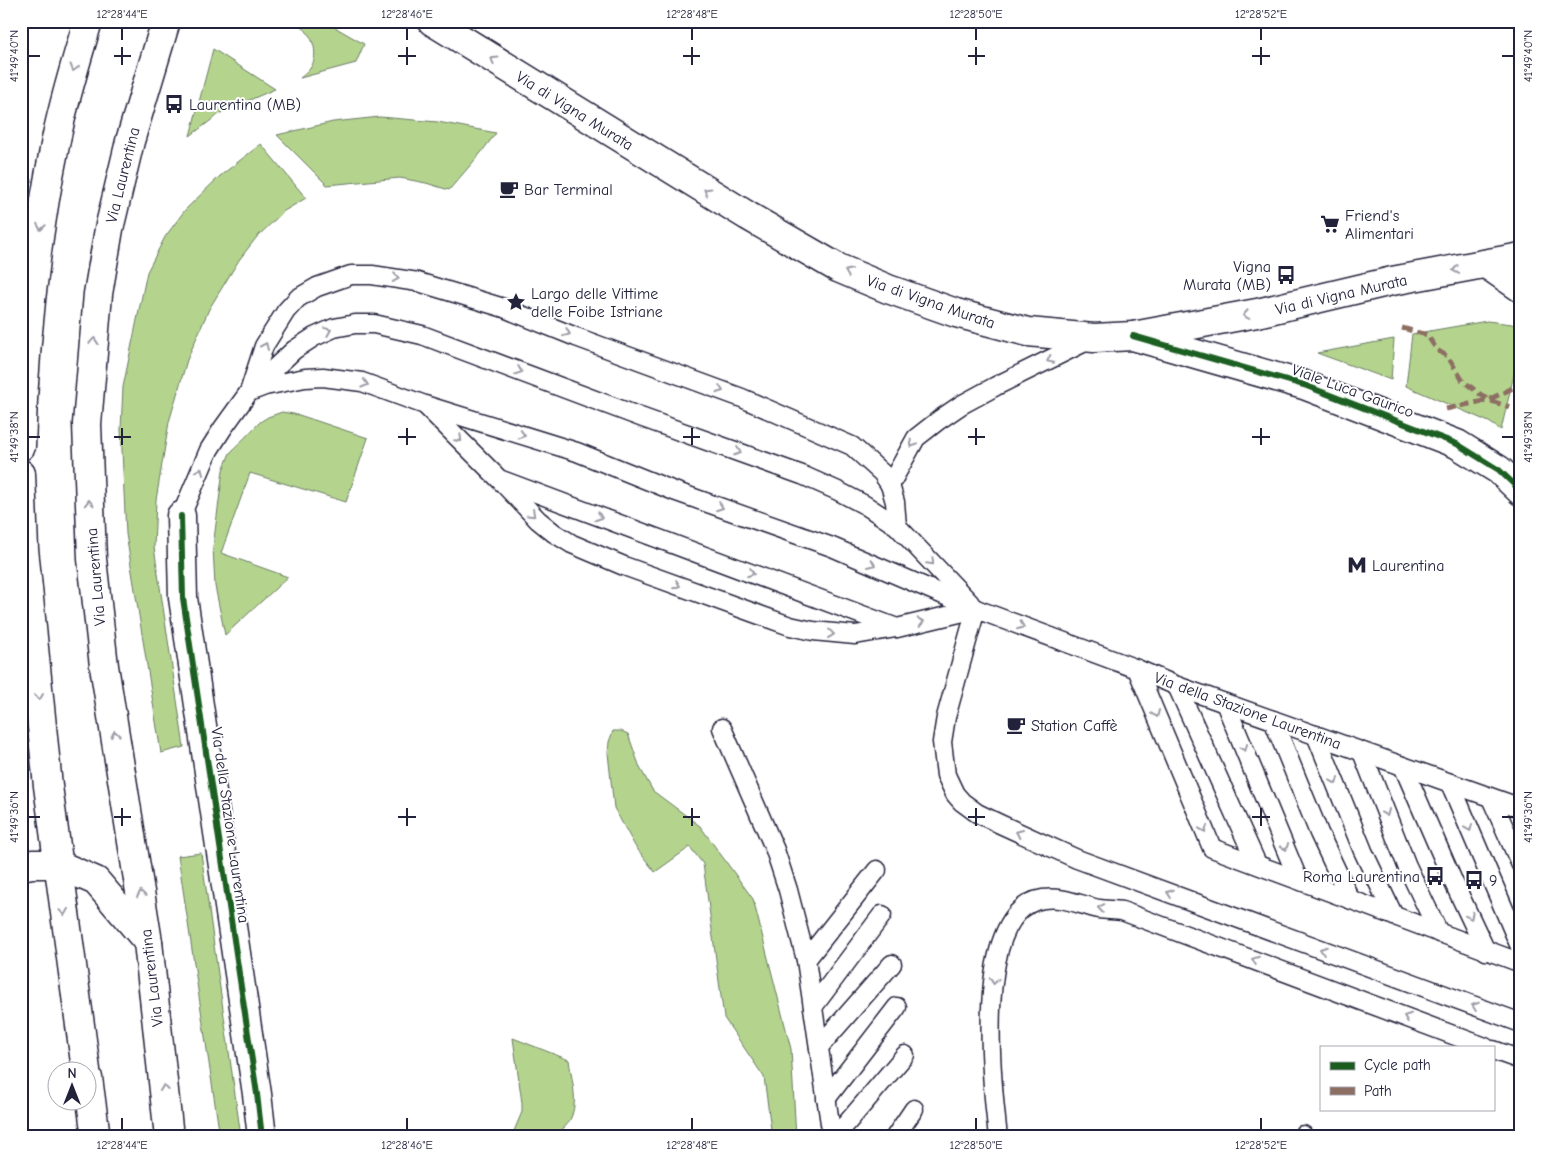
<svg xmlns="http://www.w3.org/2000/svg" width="1542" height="1158" font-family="'Comic Neue',sans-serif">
<rect width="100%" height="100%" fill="#fff"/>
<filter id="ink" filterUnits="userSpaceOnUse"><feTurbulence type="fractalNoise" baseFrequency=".02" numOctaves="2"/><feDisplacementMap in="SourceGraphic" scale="10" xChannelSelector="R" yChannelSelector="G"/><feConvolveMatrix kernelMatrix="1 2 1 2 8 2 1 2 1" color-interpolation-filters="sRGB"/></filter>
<g filter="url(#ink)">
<g fill="#b4d48e" stroke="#6b7b64">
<path d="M295,21H324L364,44L356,63L300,78C303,76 306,73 309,70C322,53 311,31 295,21Z"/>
<path d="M213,49L275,89L222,112L190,136Z"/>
<path d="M380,117L438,122L496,133L480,154L449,190L426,183L400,178L327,185L277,135L333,122Z"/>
<path d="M261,144L306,198L284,211L256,238L239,260L209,309L187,360L169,422L156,500L154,547L184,747L161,753L126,534L121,429L123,387L147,272L165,237L185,210L220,176Z"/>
<path d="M1487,321L1512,324L1521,330V355L1516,366L1501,430L1489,422L1406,386L1412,334Z"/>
<path d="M1394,339L1391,380L1317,353Z"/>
<path d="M282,412L299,415L368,438L346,502L250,473L221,553L288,577L225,635L215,586L213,547L223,470L230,453L260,422L268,417Z"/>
<path d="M613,731H621L628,734L640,768L653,791L700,826L753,899L791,1049L796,1137H772L764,1077L724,1018L703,864L690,847L655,872L635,846L614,808L608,753L609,742Z"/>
<path d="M201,853L241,1137H220L178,856Z"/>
<path d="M513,1038L569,1060C571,1077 578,1099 572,1115C563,1141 535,1138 514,1131L522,1112V1103Z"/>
</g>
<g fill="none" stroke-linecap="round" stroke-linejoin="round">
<g stroke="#22223b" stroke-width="21">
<g id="service">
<path d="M250,389L264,346L286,311L298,298L317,287L351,275H372L418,282L504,308L576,337L742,398L852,446L882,473L890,485L895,502L897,526"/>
<path d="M249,392L265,386L305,378L323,377L362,382L425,405L577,452L674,491L832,547L976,609L1137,669L1177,686L1521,808"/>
<path d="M427,407L499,479L897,628L976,609"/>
<path d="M501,481L538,520L554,533L572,544L624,566L790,626L813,631L855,635L896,628"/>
<path d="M890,485L916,438L939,420L961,405L996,386L1091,339"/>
<path d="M181,516L209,450L223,428L249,392L294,350L314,337L334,328L355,324H374L422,335L643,418L802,475L838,491L865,505L897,526L970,603"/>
<path d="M976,609L946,717L942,742L946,775L955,794L962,802L977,813L1000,824L1077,859L1521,1023"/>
<path d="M1137,669L1212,848L1521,963"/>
<path d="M1177,686L1257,864"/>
<path d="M1225,703L1298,879"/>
<path d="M1273,720L1319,833L1350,899"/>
<path d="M722,728L775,850L788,890L806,960L832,1137"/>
<path d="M1316,735L1363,851L1394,916"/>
<path d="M1362,752L1407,866L1439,933"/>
<path d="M1403,766L1453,881L1486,951"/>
<path d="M1450,783L1521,949"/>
<path d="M1491,798L1521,865"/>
<path d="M806,960L877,870"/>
<path d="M813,1007L882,915"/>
<path d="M819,1047L892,964"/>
<path d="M1493,1050L1521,1060"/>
<path d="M826,1099L897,1007"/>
<path d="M1303,1135V1137"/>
<path d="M835,1137L905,1055"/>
<path d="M895,1137L914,1109"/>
<path d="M998,1137C992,1086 971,910 1043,899C1063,896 1080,905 1099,909C1106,910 1114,910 1122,911L1485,1047"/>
</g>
</g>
<g stroke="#22223b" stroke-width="31">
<g id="minor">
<path d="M1486,264L1521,288"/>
<path d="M1133,336L1304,385L1457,444L1499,470L1521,491"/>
<path d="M181,516L183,598L257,1094L262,1137"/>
</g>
</g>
<g stroke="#22223b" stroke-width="31">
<path id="tertiary" d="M57,864L96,881L148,942"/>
</g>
<g stroke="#22223b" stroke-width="31">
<g id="secondary">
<path d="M166,21L130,141L109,229L98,294L87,424L92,559L104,666L148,942L169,1137"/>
<path d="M432,21L748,216L838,268L888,289L956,313L1028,332L1094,338L1133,336L1257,313L1392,281L1521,257"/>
<path d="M21,446C24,345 35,244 55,145C63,103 76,62 88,21"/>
<path d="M21,474L24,549L48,786L86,1070"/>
<path d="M21,866L32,864H57"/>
<path d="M88,1078L96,1137"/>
</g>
</g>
<use href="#service" stroke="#fff" stroke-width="18"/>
<use href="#minor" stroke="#fff" stroke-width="28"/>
<use href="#tertiary" stroke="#fff" stroke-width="28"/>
<use href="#secondary" stroke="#fff" stroke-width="28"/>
<g stroke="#8d6e63" stroke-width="5" stroke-dasharray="10 5" stroke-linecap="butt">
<path d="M1402,328L1427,335L1437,350L1448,357L1463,381L1488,400L1510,407"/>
<path d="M1446,409L1488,400L1515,387"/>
</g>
<g stroke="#fff" stroke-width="9">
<g id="cycleway">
<path d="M1133,336L1304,385L1457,444L1499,470L1521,491"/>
<path d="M181,516L183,598L257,1094L262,1137"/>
</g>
</g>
<use href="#cycleway" stroke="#1b5e20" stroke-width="6"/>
</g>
<defs><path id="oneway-chevron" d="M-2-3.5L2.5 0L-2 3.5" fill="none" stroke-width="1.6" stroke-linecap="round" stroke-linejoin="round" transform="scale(1.25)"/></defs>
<g stroke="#9c9ca7">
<use href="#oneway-chevron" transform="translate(494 60) rotate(-148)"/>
<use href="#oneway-chevron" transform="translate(74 68) rotate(106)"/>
<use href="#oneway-chevron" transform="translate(707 191) rotate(-149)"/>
<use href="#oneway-chevron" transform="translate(41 227) rotate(99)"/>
<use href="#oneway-chevron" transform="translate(1456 270) rotate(170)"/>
<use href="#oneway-chevron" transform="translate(848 272) rotate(-157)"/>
<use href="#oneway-chevron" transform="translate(396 278) rotate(9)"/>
<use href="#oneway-chevron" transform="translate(1246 315) rotate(169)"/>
<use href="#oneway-chevron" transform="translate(328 331) rotate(-22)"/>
<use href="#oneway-chevron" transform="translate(567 333) rotate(22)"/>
<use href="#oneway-chevron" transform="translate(94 341) rotate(-85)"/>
<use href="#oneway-chevron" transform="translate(265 346) rotate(-66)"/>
<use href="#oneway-chevron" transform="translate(1050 360) rotate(154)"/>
<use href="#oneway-chevron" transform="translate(519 371) rotate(21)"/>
<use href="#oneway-chevron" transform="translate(365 384) rotate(16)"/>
<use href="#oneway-chevron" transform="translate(720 390) rotate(20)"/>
<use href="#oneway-chevron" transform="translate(522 435) rotate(16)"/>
<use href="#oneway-chevron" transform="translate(459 439) rotate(45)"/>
<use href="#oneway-chevron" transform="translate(913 444) rotate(122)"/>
<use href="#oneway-chevron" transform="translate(738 452) rotate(20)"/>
<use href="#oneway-chevron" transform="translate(200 471) rotate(-67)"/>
<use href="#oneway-chevron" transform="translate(89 503) rotate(-92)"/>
<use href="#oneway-chevron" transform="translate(720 507) rotate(20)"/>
<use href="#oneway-chevron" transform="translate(532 514) rotate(43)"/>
<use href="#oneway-chevron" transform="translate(599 517) rotate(20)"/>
<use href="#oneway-chevron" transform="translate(931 562) rotate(46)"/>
<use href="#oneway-chevron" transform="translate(872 564) rotate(23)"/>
<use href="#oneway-chevron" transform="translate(751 573) rotate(20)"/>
<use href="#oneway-chevron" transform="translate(677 585) rotate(20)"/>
<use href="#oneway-chevron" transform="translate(921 622) rotate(-14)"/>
<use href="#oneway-chevron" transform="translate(1021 626) rotate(21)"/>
<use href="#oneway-chevron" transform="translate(831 634) rotate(7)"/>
<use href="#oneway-chevron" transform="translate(39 697) rotate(84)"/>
<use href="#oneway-chevron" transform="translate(1156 714) rotate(67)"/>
<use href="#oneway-chevron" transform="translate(115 734) rotate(-99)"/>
<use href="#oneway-chevron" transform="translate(1244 748) rotate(67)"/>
<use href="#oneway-chevron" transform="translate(1335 781) rotate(68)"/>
<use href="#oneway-chevron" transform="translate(1386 813) rotate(68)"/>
<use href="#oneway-chevron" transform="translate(1469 828) rotate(67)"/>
<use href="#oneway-chevron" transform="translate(1204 829) rotate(68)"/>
<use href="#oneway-chevron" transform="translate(1019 833) rotate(-155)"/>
<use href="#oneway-chevron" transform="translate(1285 847) rotate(68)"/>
<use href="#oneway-chevron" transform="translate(1170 893) rotate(-160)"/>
<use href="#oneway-chevron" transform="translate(141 894) rotate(-99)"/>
<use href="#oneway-chevron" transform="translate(1101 908) rotate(-170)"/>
<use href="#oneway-chevron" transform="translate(64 912) rotate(82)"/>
<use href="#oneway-chevron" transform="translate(1470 916) rotate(64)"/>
<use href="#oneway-chevron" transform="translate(1323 950) rotate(-160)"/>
<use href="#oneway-chevron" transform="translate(1255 960) rotate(-159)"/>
<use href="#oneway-chevron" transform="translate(994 981) rotate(95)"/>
<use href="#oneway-chevron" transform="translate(1475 1006) rotate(-160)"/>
<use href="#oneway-chevron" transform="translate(1407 1017) rotate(-159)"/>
<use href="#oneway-chevron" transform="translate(164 1088) rotate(-96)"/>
</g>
</g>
<path fill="none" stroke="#22223b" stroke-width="2" d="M122,28V40M407,28V40M692,28V40M976,28V40M1261,28V40M122,47V65M407,47V65M692,47V65M976,47V65M1261,47V65M28,56H40M114,56H131M398,56H416M683,56H700M968,56H985M1252,56H1270M1502,56H1514M122,428V445M407,428V445M692,428V445M976,428V445M1261,428V445M28,437H40M114,437H131M398,437H416M683,437H700M968,437H985M1252,437H1270M1502,437H1514M122,808V826M407,808V826M692,808V826M976,808V826M1261,808V826M28,817H40M114,817H131M398,817H416M683,817H700M968,817H985M1252,817H1270M1502,817H1514M122,1118V1130M407,1118V1130M692,1118V1130M976,1118V1130M1261,1118V1130"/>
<defs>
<g id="bus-bare" transform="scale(1.5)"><path d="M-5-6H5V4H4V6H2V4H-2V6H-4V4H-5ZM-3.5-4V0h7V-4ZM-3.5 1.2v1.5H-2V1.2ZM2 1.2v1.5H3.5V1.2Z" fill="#22223b" stroke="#fff" stroke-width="2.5" paint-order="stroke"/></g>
<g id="cafe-bare" transform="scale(1.5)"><path d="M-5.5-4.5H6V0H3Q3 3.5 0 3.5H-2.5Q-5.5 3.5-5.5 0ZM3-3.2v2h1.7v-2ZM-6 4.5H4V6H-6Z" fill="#22223b" stroke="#fff" stroke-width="2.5" paint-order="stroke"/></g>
<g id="supermarket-bare" transform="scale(1.5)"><path d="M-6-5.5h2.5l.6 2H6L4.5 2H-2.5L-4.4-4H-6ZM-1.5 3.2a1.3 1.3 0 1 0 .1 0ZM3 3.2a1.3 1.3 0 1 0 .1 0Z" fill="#22223b" stroke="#fff" stroke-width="2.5" paint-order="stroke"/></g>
<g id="sight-bare" transform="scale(1.5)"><path d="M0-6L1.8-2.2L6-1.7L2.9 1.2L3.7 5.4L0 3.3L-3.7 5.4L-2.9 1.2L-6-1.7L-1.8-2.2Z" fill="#22223b" stroke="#fff" stroke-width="2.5" paint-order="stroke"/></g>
<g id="metro-bare" transform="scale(1.5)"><path d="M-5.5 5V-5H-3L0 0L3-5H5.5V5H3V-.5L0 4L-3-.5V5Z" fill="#22223b" stroke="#fff" stroke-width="2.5" paint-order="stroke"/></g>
</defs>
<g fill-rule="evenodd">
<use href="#bus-bare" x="174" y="104"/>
<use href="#cafe-bare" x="509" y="189"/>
<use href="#supermarket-bare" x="1330" y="224"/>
<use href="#bus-bare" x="1286" y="275"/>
<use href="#sight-bare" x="516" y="302"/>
<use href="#metro-bare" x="1357" y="565"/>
<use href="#cafe-bare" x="1016" y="725"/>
<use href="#bus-bare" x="1435" y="876"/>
<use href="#bus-bare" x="1474" y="880"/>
</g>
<g text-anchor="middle" stroke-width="4" stroke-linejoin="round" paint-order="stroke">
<g font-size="16" fill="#22223b" stroke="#fff" text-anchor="start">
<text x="189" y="110">Laurentina (MB)</text>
<text x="524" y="195">Bar Terminal</text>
<text x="1345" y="221">Friend's<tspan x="1345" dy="18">Alimentari</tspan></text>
<text x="1271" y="272" text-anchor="end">Vigna<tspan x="1271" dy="18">Murata (MB)</tspan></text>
<text x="531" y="299">Largo delle Vittime<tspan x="531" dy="18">delle Foibe Istriane</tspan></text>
<text x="1372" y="571">Laurentina</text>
<text x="1031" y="731">Station Caffè</text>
<text x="1420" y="882" text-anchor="end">Roma Laurentina</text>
<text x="1489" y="886">9</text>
</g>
<g font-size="16" fill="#22223b" stroke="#fff">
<text transform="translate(575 110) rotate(32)" y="6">Via di Vigna Murata</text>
<text transform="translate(122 175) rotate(-76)" y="6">Via Laurentina</text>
<text transform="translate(1341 294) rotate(-13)" y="6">Via di Vigna Murata</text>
<text transform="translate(931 301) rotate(19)" y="6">Via di Vigna Murata</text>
<text transform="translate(1353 390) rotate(20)" y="6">Viale Luca Gaurico</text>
<text transform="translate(95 577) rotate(-95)" y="6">Via Laurentina</text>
<text transform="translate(1248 710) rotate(20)" y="6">Via della Stazione Laurentina</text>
<text transform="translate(231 825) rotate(82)" y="6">Via della Stazione Laurentina</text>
<text transform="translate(151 978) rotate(-97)" y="6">Via Laurentina</text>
</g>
</g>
<rect width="1542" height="1158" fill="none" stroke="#fff" stroke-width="55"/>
<rect x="1320" y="1046" width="175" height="65" fill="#ffffff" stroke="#a7a7b1"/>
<rect x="1330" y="1062" width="25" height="8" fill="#1b5e20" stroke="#a7a7b1"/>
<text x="1364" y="1070" font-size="15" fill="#22223b">Cycle path</text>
<rect x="1330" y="1087" width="25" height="8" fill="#8d6e63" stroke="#a7a7b1"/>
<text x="1364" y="1096" font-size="15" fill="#22223b">Path</text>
<g transform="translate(72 1086)"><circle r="24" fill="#ffffff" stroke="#a7a7b1"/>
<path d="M0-4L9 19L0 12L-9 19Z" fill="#22223b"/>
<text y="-8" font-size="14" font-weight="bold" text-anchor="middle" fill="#22223b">N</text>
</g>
<rect x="28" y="28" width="1486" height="1102" fill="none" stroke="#22223b" stroke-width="2"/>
<g font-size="12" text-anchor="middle" fill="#22223b">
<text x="122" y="18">12°28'44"E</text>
<text x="407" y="18">12°28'46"E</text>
<text x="692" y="18">12°28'48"E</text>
<text x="976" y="18">12°28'50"E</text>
<text x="1261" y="18">12°28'52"E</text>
<text transform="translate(14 56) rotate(-90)" y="4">41°49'40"N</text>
<text transform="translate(1528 56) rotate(-90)" y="4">41°49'40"N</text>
<text transform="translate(14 437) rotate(-90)" y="4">41°49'38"N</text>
<text transform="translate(1528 437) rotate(-90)" y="4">41°49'38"N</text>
<text transform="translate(14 817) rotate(-90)" y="4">41°49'36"N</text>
<text transform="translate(1528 817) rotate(-90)" y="4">41°49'36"N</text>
<text x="122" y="1149">12°28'44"E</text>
<text x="407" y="1149">12°28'46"E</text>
<text x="692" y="1149">12°28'48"E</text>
<text x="976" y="1149">12°28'50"E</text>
<text x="1261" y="1149">12°28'52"E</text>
</g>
</svg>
